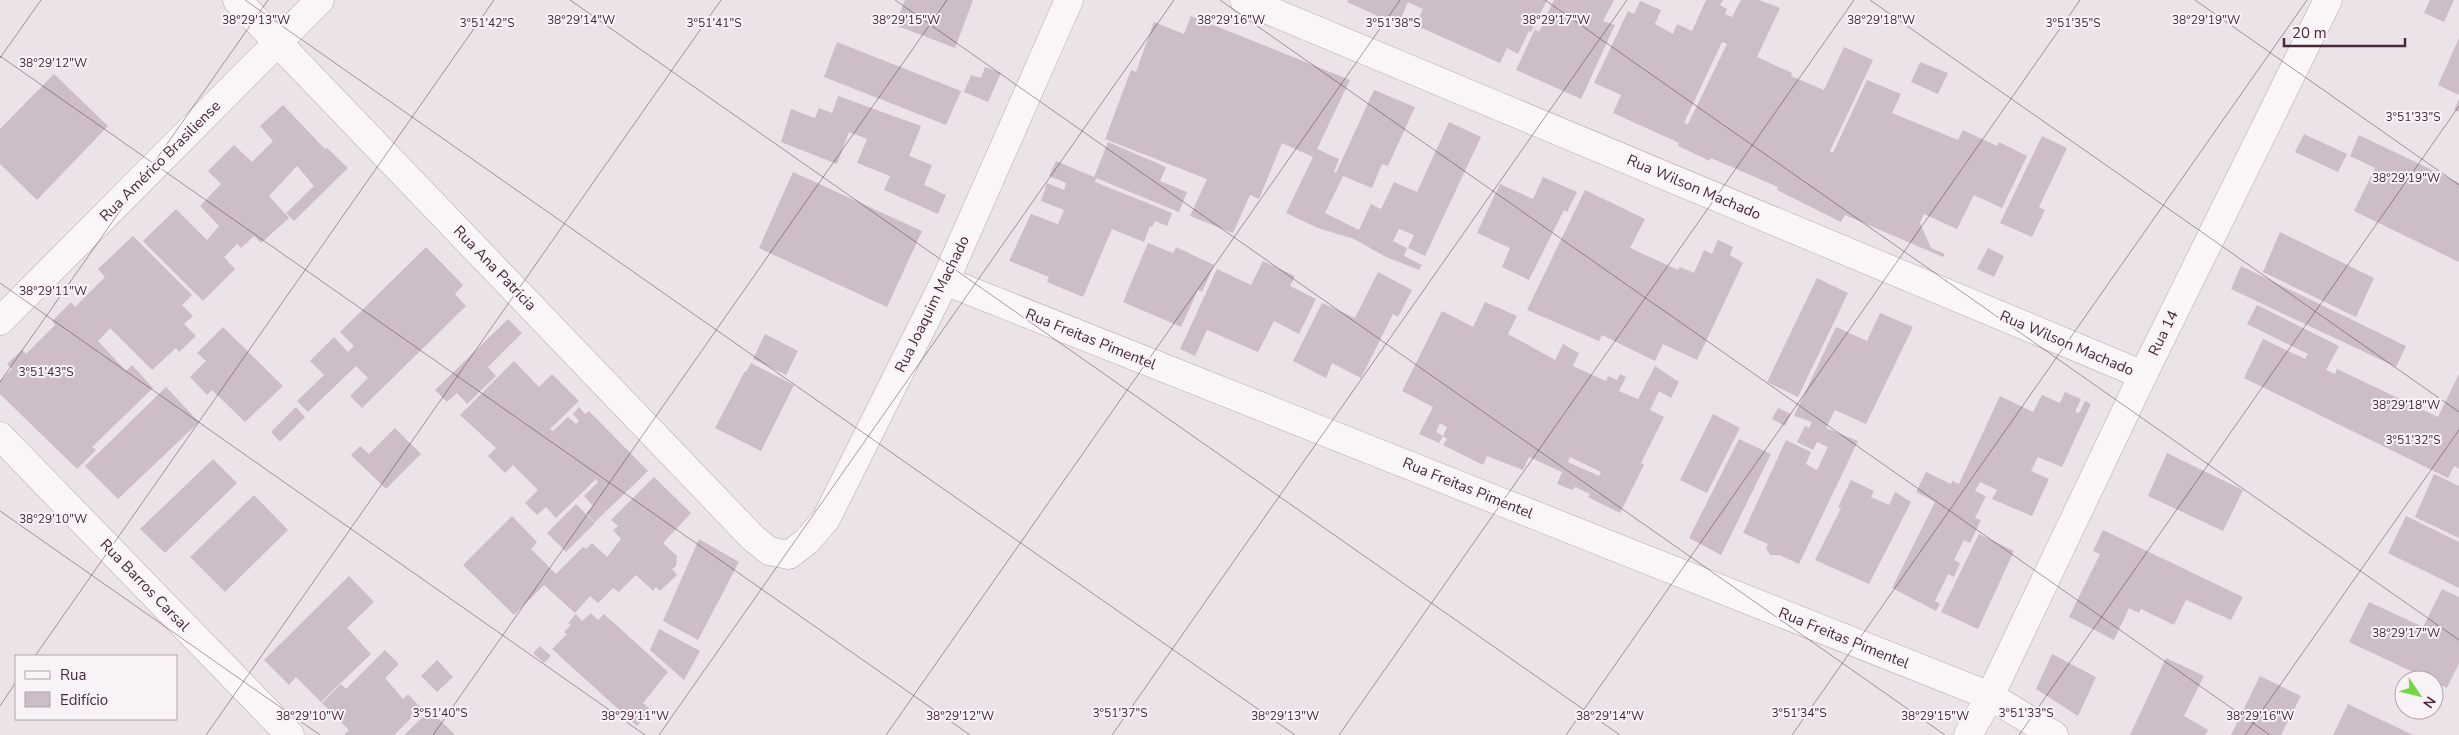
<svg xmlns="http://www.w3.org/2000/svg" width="2459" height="735" font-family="'Nunito Sans',sans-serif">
<rect width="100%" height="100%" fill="#ece3e8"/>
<g fill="#ccbdc6" fill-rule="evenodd">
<path d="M905,0H973L955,48L895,25Z"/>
<path d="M1348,0H1547L1531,32L1529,31L1518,54L1507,48L1500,63L1415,25L1423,9L1408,2L1398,25L1347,2Z"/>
<path d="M1554,0H1614L1603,21L1615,25L1581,99L1516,70L1535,29L1539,32Z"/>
<path d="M1706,0H1723L1720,5L1727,9L1725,14L1732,17L1741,0H1759L1780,8L1757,57L1792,73L1791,76L1824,90L1844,47L1873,60L1830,151L1833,153L1867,80L1901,94L1892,113L1958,140L1963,130L1997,146L1999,142L2027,156L2002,208L1974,195L1957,229L1924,214L1920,223L1931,248L1945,254L1943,257L1845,215L1841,222L1777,190L1778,187L1711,158L1710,161L1678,146L1679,143L1675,141L1613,113L1621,95L1594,83L1628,11L1634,14L1640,1L1661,10L1655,24L1673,34L1677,24L1692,31ZM1722,42L1727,44L1688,124L1684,123Z"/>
<path d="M2430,0H2454L2444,22L2424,13Z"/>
<path d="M1191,16L1350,80L1317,149L1339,159L1334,172L1336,173L1374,90L1415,107L1388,166L1382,164L1372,188L1343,176L1325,213L1359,230L1371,204L1381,209L1394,182L1417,192L1449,122L1481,137L1425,256L1408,248L1414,235L1399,229L1393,241L1407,248L1404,256L1422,265L1419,270L1386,257L1354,239L1318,228L1286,213L1313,157L1282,143L1259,199L1250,195L1233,233L1190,216L1207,179L1105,139L1131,70L1136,72L1154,22L1184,34Z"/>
<path d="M2459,38V95L2438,85Z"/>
<path d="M837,42L961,91L946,125L824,77Z"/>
<path d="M1920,62L1948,73L1938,94L1911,82Z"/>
<path d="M985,67L1001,73L988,102L964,92L971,75L981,78Z"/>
<path d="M54,74L108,126L37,200L0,164V129Z"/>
<path d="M838,96L921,126L909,156L932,165L924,185L946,195L938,214L884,190L890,176L857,163L867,139L849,132L837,164L781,142L791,109L815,118L819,108L832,113Z"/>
<path d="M2459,99V112L2454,110Z"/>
<path d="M283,105L325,149L327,148L348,168L294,221L286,213L314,186L297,166L269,196L289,218L261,243L254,236L241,248L237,244L224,257L235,269L203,301L143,241L176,209L207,240L219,226L200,206L221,184L208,171L234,145L252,162L273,141L260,126Z"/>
<path d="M2304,134L2347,154L2338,172L2295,152Z"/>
<path d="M2359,135L2459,183V262L2354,211L2375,168L2350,156Z"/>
<path d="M2042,136L2067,148L2039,207L2045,210L2032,237L2000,223Z"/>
<path d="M1108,142L1166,167L1160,181L1187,192L1179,212L1096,178L1095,182L1172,213L1167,226L1155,221L1152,227L1150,226L1144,242L1112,229L1083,297L1047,282L1049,277L1009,261L1031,214L1058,224L1064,210L1041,201L1047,183L1064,190L1066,183L1049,176L1056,161L1094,177Z"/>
<path d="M793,172L922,231L887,307L759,248Z"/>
<path d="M1543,177L1577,192L1567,212L1564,210L1529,280L1502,267L1510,248L1477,233L1500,184L1533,199Z"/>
<path d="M1585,190L1645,219L1630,248L1678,270L1680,267L1694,273L1704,250L1712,254L1718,240L1733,247L1730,255L1743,263L1697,360L1663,344L1655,361L1602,335L1599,341L1527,310Z"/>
<path d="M2280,232L2374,278L2356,317L2263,272Z"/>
<path d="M133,236L192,295L182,305L193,316L184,324L196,336L179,352L176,348L152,370L110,328L103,336L98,341L126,371L132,365L153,388L92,447L96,450L77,469L0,394V381L12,369L7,364L22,350L26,354L55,325L52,321L71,302L75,307L105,277L98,269Z"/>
<path d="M1148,243L1173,253L1176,247L1214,265L1202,292L1198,290L1181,327L1123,302Z"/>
<path d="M426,247L463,285L455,294L466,306L362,408L350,396L368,378L356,366L308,412L297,401L324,375L310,361L334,337L348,352L354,346L340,332Z"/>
<path d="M1988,248L2004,256L1994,277L1977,269Z"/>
<path d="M1263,261L1295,276L1290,286L1316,299L1299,334L1274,321L1258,352L1207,330L1195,356L1180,349L1217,269L1251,285Z"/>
<path d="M2241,266L2406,346L2396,367L2231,289Z"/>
<path d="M1378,272L1412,290L1398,317L1393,314L1361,378L1332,363L1326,378L1293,361L1322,303L1355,318Z"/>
<path d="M1817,278L1848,293L1798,397L1767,382Z"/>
<path d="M1485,302L1517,316L1508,334L1555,360L1563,344L1579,353L1573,366L1606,381L1608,376L1617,380L1620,374L1626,377L1619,391L1638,399L1655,366L1679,382L1671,398L1659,391L1650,410L1664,417L1641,463L1644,465L1620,513L1588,497L1590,494L1575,487L1572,490L1557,484L1562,472L1529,457L1523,470L1487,456L1483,465L1443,445L1447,439L1443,436L1447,427L1440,423L1436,432L1443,436L1439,443L1419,434L1433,407L1402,391L1442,311L1473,327ZM1570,457L1601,472L1599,476L1568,462Z"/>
<path d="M2257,305L2339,346L2326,370L2335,374L2337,369L2438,417L2459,374V469L2454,466L2448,478L2244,378L2263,339L2305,359L2308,354L2247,324Z"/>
<path d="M1880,313L1913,327L1866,424L1835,410L1826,428L1858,441L1799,564L1779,555H1770L1766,548L1768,544L1743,533L1786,440L1811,452L1806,464L1817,470L1828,447L1817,442L1813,450L1797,442L1805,426L1809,428L1812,422L1794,416L1800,403L1836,327L1867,341Z"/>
<path d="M508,319L522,333L488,367L496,376L467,404L457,393L447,402L435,390Z"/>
<path d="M223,327L283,386L245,422L212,390L207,395L190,377L206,361L197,353Z"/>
<path d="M765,334L798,351L786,375L753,359Z"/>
<path d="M514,361L539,387L552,374L579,401L550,429L553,431L568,417L576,424L579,421L573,414L579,407L585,414L589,411L648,471L595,522L586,513L593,506L584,496L598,482L596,479L556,518L546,507L537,515L525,503L538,490L513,465L505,473L488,456L496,448L460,415Z"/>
<path d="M751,363L794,385L761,451L715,428L745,371L746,372Z"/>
<path d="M166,387L199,422L118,499L85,466Z"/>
<path d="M2065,392L2081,399L2075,412L2079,413L2085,401L2091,404L2062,467L2038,457L2031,471L2049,479L2032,516L1992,499L1997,490L1980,482L1975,491L1986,496L1975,518L1981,520L1970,543L1964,540L1954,560L1960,563L1954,577L1948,574L1935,601L1940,604L1936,611L1892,588L1935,502L1916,492L1926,472L1951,484L1952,481L1959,484L2000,396L2033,412L2042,395L2060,403Z"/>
<path d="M296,407L305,417L280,442L271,432Z"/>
<path d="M1778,408L1791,414L1785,426L1772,419Z"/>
<path d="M1713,414L1740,428L1707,493L1680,480Z"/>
<path d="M395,428L421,454L386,489L351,455L360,446L369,454Z"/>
<path d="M1739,439L1771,454L1721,555L1689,538Z"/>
<path d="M2167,453L2243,490L2223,531L2148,496Z"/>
<path d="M213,459L237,483L165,553L140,529Z"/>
<path d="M2434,474L2459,486V538L2415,517Z"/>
<path d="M654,477L691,513L663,543L677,556L676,566L672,569L677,575L660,591L656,587L653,591L636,575L619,592L613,588L598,603L590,596L575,613L544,585L514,615L463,565L512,516L537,542L531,549L556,574L583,547L586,549L592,543L607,557L621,539L613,530L618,526L611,520Z"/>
<path d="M1851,480L1874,491L1859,520L1871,497L1889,505L1895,492L1911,502L1869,584L1815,560L1841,508L1838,507Z"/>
<path d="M254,495L288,530L225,592L190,557Z"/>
<path d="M576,504L595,523L566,552L547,533Z"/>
<path d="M2406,516L2459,542V588L2388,553Z"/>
<path d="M2103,530L2243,597L2231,620L2186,600L2174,625L2141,609L2139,613L2129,608L2114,640L2069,617L2099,556L2100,554L2093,551Z"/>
<path d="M1979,534L2014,551L1978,629L1941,612Z"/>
<path d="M699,539L739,562L698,640L663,621Z"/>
<path d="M349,576L374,602L347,628L371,654L321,702L296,677L289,685L264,660Z"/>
<path d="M2442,589L2459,597V663L2447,688L2434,682V680H2430L2349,642L2369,602L2423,627Z"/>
<path d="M591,613L598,620L604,614L668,672L643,703L651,710L637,726L552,649L567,634L564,632L571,625L568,623L576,614L582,621Z"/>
<path d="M659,629L700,651L684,680L650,650Z"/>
<path d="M540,646L551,656L544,663L533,653Z"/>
<path d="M385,650L399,664L385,678L403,699L408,694L421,708L394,735H344L349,730L322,703L341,684L346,689Z"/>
<path d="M2052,654L2096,677L2078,716L2036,689Z"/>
<path d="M2166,658L2204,676L2184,716L2208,730L2205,735H2130Z"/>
<path d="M437,660L453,677L437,692L421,676Z"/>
<path d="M2260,676L2301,696L2281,735H2231Z"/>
<path d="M2348,704L2413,735H2333Z"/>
<path d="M430,710L455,735H404Z"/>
</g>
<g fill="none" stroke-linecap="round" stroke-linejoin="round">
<g stroke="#b7a8b0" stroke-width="29">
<g id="minor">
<path d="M237,0L753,538L769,551L789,555L807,541L826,519L945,281L1069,0"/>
<path d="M1244,0L2143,375"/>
<path d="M945,281L1990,696L2054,735"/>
<path d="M0,321L320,0"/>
<path d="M0,436L290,735"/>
<path d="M1968,735L1990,696L2143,375L2328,0"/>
</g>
</g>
<use href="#minor" stroke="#faf6f8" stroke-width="28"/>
</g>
<path fill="none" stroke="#462a39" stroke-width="1" stroke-opacity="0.45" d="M245,0L1295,735M570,0L1620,735M895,0L1945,735M1220,0L2270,735M1545,0L2459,640M1870,0L2459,412M2195,0L2459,185M0,56L970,735M0,58L41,0M0,283L645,735M0,382L268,0M0,511L320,735M35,656L494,0M0,706L16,682M206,735L721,0M433,735L947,0M659,735L1174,0M886,735L1400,0M1112,735L1627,0M1339,735L1854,0M1566,735L2080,0M1792,735L2307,0M2019,735L2459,106M2245,735L2459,430"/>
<g text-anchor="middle" stroke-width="4" stroke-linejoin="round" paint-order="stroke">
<g font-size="15" fill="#462a39" stroke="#f9f3f7">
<text transform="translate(160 161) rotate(-45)" y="5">Rua Américo Brasiliense</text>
<text transform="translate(1694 187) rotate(23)" y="5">Rua Wilson Machado</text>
<text transform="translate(495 268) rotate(46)" y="5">Rua Ana Patricia</text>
<text transform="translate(932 304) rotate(-64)" y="5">Rua Joaquim Machado</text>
<text transform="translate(2163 333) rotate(-64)" y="5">Rua 14</text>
<text transform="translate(1091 339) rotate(22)" y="5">Rua Freitas Pimentel</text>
<text transform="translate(2067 343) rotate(23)" y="5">Rua Wilson Machado</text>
<text transform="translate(1468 488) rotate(22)" y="5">Rua Freitas Pimentel</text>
<text transform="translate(145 585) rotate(46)" y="5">Rua Barros Carsal</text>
<text transform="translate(1844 638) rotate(22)" y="5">Rua Freitas Pimentel</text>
</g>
</g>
<g font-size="12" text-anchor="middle" fill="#462a39" stroke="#f9f3f7" stroke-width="4" stroke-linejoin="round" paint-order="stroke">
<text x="256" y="24">38°29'13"W</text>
<text x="581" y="24">38°29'14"W</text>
<text x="906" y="24">38°29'15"W</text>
<text x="1231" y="24">38°29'16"W</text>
<text x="1556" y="24">38°29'17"W</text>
<text x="1881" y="24">38°29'18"W</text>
<text x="2206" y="24">38°29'19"W</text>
<text x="487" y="27">3°51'42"S</text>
<text x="714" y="27">3°51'41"S</text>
<text x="1393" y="27">3°51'38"S</text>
<text x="2073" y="27">3°51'35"S</text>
<text x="53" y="67">38°29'12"W</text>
<text x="2413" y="121">3°51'33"S</text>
<text x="2406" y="182">38°29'19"W</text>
<text x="53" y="295">38°29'11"W</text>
<text x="46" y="376">3°51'43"S</text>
<text x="2406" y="409">38°29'18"W</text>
<text x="2413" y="444">3°51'32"S</text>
<text x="53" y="523">38°29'10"W</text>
<text x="2406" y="637">38°29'17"W</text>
<text x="440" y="717">3°51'40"S</text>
<text x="1120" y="717">3°51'37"S</text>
<text x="1799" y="717">3°51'34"S</text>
<text x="2026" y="717">3°51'33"S</text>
<text x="310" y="720">38°29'10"W</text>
<text x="635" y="720">38°29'11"W</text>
<text x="960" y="720">38°29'12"W</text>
<text x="1285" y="720">38°29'13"W</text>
<text x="1610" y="720">38°29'14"W</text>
<text x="1935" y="720">38°29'15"W</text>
<text x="2260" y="720">38°29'16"W</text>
</g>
<rect x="15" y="655" width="162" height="65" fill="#f9f3f7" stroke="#b1a3ab"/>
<rect x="25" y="671" width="25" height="8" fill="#faf6f8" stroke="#b1a3ab"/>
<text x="60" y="680" font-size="15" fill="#462a39">Rua</text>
<rect x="25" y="692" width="25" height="15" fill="#ccbdc6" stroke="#b1a3ab"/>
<text x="60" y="705" font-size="15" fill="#462a39">Edifício</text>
<g transform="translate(2419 695) rotate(125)"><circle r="24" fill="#f9f3f7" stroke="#b1a3ab"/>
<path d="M0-4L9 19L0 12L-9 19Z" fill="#75d742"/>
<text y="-8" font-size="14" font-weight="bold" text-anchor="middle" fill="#462a39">N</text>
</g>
<path d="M2284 38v8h121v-8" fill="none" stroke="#462a39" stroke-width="2.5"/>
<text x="2292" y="38" font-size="15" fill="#462a39" stroke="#f9f3f7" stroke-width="4" paint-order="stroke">20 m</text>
</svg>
